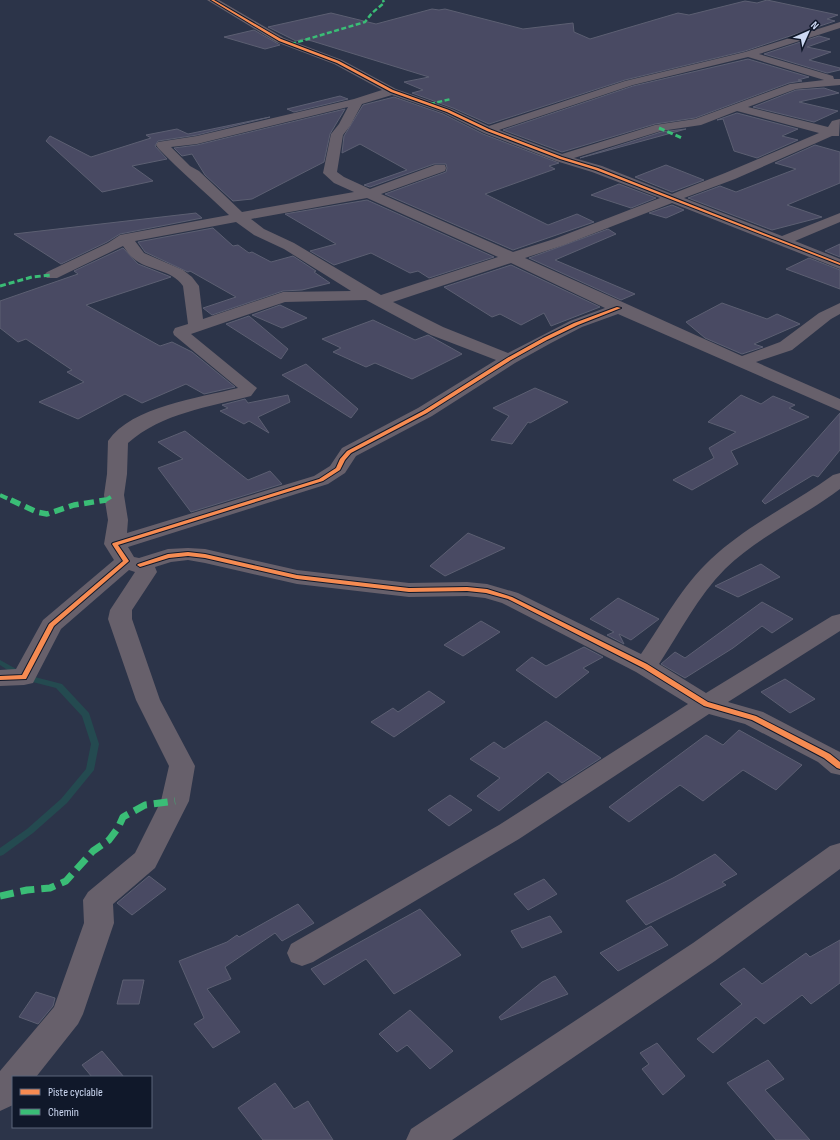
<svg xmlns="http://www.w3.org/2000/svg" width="840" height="1140" font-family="'Sofia Sans Condensed',sans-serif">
<rect width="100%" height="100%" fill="#2c3449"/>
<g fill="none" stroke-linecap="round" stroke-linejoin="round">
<path fill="#244a50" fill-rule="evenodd" d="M0,660L27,675L62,684L89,713L99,744L94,770L67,803L33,833L3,855L0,856V848L27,829L61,799L86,769L91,744L82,716L56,688L21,679L0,665Z"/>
</g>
<g fill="#494a63" stroke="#5c5f72">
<path d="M767,0L838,15L827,19L835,21L745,51L625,80L489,124L453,108L412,93L423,90L404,82L429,77L312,41L302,39L296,41L268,27L331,13L376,24L432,9L439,10L445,9L523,29L573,23L574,32L590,39L678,13L689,15L745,1L757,3Z"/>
<path d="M254,30L280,45L265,49L224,37Z"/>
<path d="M819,36L830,39L807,47L831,52L809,60L840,68V70L827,73L764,54Z"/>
<path d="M748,59L809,77L798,80L802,81L789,83L695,118L655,124L562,152L503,130L633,86Z"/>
<path d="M824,88L839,93L799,102L838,111L814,122L753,107L796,90Z"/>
<path d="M340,96L348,99L294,112L287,109Z"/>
<path d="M394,97L443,114L483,134L559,163L549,166L555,169L485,194L548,225L577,214L594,222L513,250L385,194L446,172L447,168L446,164H434L370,187L364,185L407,170L360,144L342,153L344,136L363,105Z"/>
<path d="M345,109L330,134L324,162L252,199L233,201L205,175L192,154L182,156L174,148L197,145Z"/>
<path d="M737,113L798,129L782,136L798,140L757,158L734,151L723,119L717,120Z"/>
<path d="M270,117L197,135L158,141L155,146L167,159L132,166L153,181L102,192L46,141L50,136L91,157L151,138L146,135L177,129L188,134Z"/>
<path d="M686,129L580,158L661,132Z"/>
<path d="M815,145L840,152V183L787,205L822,217L772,230L688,198L720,186L736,192L796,169L775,163Z"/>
<path d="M666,165L704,180L672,192L635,177Z"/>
<path d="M619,184L656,198L631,208L591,195Z"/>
<path d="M367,200L494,257L429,278L418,271L410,273L371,253L334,265L310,251L336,244L285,214Z"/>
<path d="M672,205L684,210L666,218L649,213Z"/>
<path d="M196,213L202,218L120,234L107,242L61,264L14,234Z"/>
<path d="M213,228L233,246L238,245L249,253L252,252L271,262L293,256L316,271L314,272L330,283L302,290L283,291L212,315L203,308L236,297L190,271L188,272L145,252L138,242Z"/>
<path d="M608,229L616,234L555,260L635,294L621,300L529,258Z"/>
<path d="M840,244V257L825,251Z"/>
<path d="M123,248L138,264L171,277L86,305L160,346L172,342L192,352L235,387L204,394L186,384L142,403L125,394L78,419L39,402L84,382L67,372L72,370L26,339L18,342L0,328V301L78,274L74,271Z"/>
<path d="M809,258L840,270V289L786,269Z"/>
<path d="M511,265L600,307L551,326L544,313L521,325L500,314L492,317L444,287Z"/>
<path d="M722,303L767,319L777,314L800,324L754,344L763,347L742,354L705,338L686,322Z"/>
<path d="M280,305L307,318L282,328L252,315Z"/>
<path d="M249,316L288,349L281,359L226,324Z"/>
<path d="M373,320L415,340L428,335L462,354L412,379L375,363L366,367L333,352L341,348L322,339Z"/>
<path d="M306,364L358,409L351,418L282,375Z"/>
<path d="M535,388L568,402L530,423L528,422L512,444L491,440L509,416L493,408Z"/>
<path d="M288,395L290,402L258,417L269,433L249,421L244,424L220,411L228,408L222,405L245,399L248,403Z"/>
<path d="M741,395L761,404L773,396L795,405L789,408L809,417L731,451L738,464L692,490L673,480L714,458L709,448L736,432L708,422Z"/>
<path d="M840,413V450L818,477L813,475L765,504L762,501Z"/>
<path d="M185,431L248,480L270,471L282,484L191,512L158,468L183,459L158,442Z"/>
<path d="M468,533L505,548L445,576L430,566Z"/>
<path d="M761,564L780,577L738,597L715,586Z"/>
<path d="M618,598L659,619L631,640L619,634L624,644L607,635L614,632L590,619Z"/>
<path d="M762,602L793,619L772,633L762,626L733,648L685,678L661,664L675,652L685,658Z"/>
<path d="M481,621L500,632L463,656L444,645Z"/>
<path d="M584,647L603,657L583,668L589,672L556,698L516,670L532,657L546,666Z"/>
<path d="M785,679L815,699L790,713L761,692Z"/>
<path d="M429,691L445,702L394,737L371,722L393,708L398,712Z"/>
<path d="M546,721L601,758L562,783L548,772L499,811L477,796L500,778L470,759L494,742L504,749Z"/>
<path d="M739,730L802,765L776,790L743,770L703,801L680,785L629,822L609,807L706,735L723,745Z"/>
<path d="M450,795L472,810L449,826L428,810Z"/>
<path d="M715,854L737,874L722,882L726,885L646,925L626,901L673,878Z"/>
<path d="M149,876L166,889L132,915L117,903Z"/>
<path d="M544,879L557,894L528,910L514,894Z"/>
<path d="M298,904L314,923L282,941L275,933L225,967L231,979L207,989L240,1032L213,1048L194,1024L204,1018L179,961L227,942L237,935L239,937Z"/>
<path d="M420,909L461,955L394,994L366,959L324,985L311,969Z"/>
<path d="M550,916L562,932L522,948L511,931Z"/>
<path d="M651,926L668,945L618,971L600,953Z"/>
<path d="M840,940V983L811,1004L802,995L764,1024L756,1017L713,1053L697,1039L742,1004L720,984L744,968L762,984L806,953L810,957Z"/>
<path d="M555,976L568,994L501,1020L499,1017L542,982Z"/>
<path d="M123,980H144L139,1004H117Z"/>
<path d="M36,992L55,998L53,1006L38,1024L19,1017Z"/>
<path d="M410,1010L453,1051L430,1069L407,1045L397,1052L379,1034Z"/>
<path d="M657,1043L685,1076L663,1095L642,1069L649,1064L640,1053Z"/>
<path d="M102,1051L124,1077H92L82,1065Z"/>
<path d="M768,1060L784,1079L765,1090L810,1140H776L727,1083Z"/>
<path d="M275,1083L294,1109L308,1101L333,1140H263L238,1108Z"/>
</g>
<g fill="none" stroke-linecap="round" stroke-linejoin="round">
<g fill="#67606b" fill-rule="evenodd">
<path d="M207,0H219L284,38L342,60L396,89L452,109L489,126L625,81L745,52L840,22V28L759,54L833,76L834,79H840V85L796,89L748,107L828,127L832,121L840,119L839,136H832L735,179L684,198L782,236L840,213V222L795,241L840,259V269L672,203L564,245L525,258L742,356L780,342L819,313L840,303V314L831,319L792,350L756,362L840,399V411L618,314L582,327L551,343L515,363L432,416L356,456L345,473L328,484L128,547L134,557L139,558L168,549L188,548L205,549L297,570L409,583L467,582L487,584L518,593L641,654C663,622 682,586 711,559C747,525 793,504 833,475L840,473V489C803,517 759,536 725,569C698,596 680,632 659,664L706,693L832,616L840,614V631L728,702L763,712L836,750L840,752V775L831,773L818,762L745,724L709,714L519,839L313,962L302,966L291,962L287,953L291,944L499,825L688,704L636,672L502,603L485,598L467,596L409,597L297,584L205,563L188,560L171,562L155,567L157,572L132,610V619L160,700L195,766L189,801L155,868L113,904L114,923L83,1014L78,1024L36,1077H13V1105L0,1111V1071L54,1007L84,923L83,900L88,892L135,853L161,801L169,766L136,700L108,619L110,610L135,572L129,570L61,629L33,683L24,685L0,686V670L16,669L43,620L114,560L104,544L108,520L104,495L107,474L108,441C132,406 199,398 238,388L174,335L173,332L175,328L188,324L183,286C172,269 147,271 133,258C129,255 126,250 123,246L57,278H47L44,275L47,272L108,243L120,235L229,215C205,192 180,171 158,148L156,145L158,142L197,136L354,99L382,90L334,64L276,42ZM748,57L824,80L790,84L695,119L655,125L562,154L499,130L633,85ZM392,95L444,113L484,133L556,161L592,172L660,198L554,239L513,252L381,194L445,171L446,168L445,165H435L370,189L344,177L337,172L343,135L350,126L362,104ZM348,107L339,124L331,134L323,173L334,183L354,192L242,212L199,171L190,166L171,147L197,144ZM737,111L819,133L725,173L672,194L602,166L574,158L661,131L701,125ZM367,198L498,257L381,295L294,243L264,229L251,219ZM236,222L254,235L284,249L351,291L283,292L203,319L199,286L192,277L183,270L144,253L135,241ZM511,263L605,308L570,321L508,353L443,327L393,302ZM366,300L431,335L496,360L418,408L342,448L330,466L314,476L127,533L128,520L124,495L127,474L128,443C162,413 209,407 251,396L257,388L191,334L285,302Z"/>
<path d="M840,843V869L715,961L452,1140H406L411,1129L693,943L830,846Z"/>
</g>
<g stroke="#3abd76" stroke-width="2.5" stroke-dasharray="5 2.5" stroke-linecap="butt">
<path d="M291,44L365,22L372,13L384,3L383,0"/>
<path d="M430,104L451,99"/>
</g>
<g stroke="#3abd76" stroke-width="3" stroke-dasharray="6 3" stroke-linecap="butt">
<path d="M659,128L682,138"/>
<path d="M0,286L32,277L52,275"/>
</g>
<g stroke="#3abd76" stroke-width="4" stroke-dasharray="8 4" stroke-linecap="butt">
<path d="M0,495L13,501"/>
<path d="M104,501L114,495"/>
</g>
<path stroke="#3abd76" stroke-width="5.5" stroke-dasharray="10 5.5" stroke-linecap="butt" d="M11,500L37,512L47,514L74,505L106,500"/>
<path stroke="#3abd76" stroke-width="7" stroke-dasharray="14 7" stroke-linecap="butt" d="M0,896L27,890L50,888L66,881L93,851L109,840L118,828L123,817L145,805L175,801"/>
<g stroke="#10182a" stroke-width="2">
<g id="cycleway">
<path d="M211,0H214L281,39L339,61L393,90L449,110L489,129L562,157L598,168L840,263V265L596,170L560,159L487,131L447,112L391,92L337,63L279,41Z"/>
<path d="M617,307L621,308L578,325L547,340L511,360L427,413L351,453L345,460L340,470L323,481L118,545L129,561L128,562L54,626L26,679L0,680V676L22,675L49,624L123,561L112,544L113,543L319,479L336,468L340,459L347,451L423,411L507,358L543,338L574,323Z"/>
<path d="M188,552L205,554L297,575L409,588L467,587L487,589L512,597L647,664L708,702L756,716L830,754L840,762V769L837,768L824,758L752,720L704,706L643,668L508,599L486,593L467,591L409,592L297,579L205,558L188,556L169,558L140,567L137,565L138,564L168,554Z"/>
</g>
</g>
<use href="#cycleway" fill="#f68b52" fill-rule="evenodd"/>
</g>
<rect x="12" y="1076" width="140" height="52" fill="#10182a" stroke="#5b657a"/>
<rect x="20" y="1089" width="20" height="6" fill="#f68b52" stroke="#5b657a"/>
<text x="48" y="1096" font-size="12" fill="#ccd8f2">Piste cyclable</text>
<rect x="20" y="1109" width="20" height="6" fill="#3abd76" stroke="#5b657a"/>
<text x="48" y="1116" font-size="12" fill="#ccd8f2">Chemin</text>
<g transform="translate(808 32) rotate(45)" stroke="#10182a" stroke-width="3" paint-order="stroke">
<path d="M0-3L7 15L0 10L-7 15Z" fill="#ccd8f2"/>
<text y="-6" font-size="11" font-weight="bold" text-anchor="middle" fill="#ccd8f2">N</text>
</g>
</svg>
